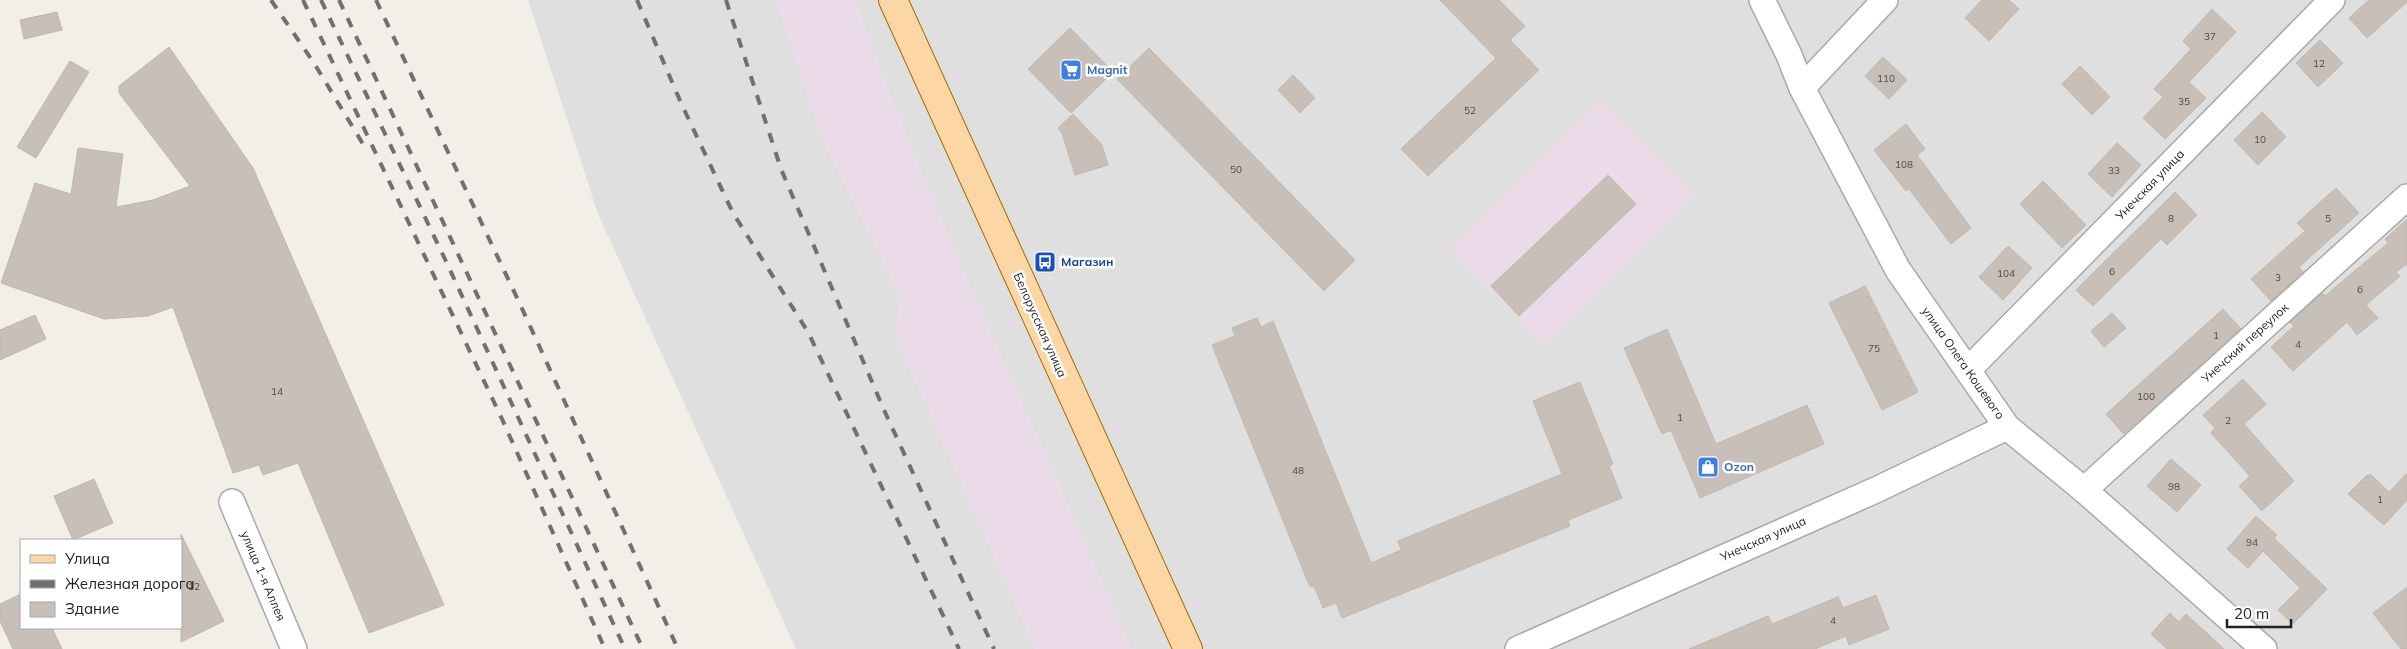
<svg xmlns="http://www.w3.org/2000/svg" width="2407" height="649" font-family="Mulish,sans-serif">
<rect width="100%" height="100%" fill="#f2efe9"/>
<path fill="#e0dfdf" d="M528,0H2407V649H796L598,214Z"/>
<g fill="#ebdbe8">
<path d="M775,0H854L919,166L959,260L1132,649H1035L895,336L900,298L820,134Z"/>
<path d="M1601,101L1694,195L1544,343L1451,249Z"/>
</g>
<g fill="#c7bfb8" stroke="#c4b6ab">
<path d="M1440,0H1499L1525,26L1510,40L1539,70L1428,176L1401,149L1496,58Z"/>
<path d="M1982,0H2009L2019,9L1989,41L1965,18Z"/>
<path d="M2369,0H2407V2L2367,38L2349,18Z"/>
<path d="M2212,9L2236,32L2189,82L2206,98L2165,139L2143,118L2163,97L2154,89L2191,49L2183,41Z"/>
<path d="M57,12L62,30L24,39L20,20Z"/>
<path d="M1070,28L1113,72L1071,113L1028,69Z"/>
<path d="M2320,40L2343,63L2318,87L2296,63Z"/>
<path d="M169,47L253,168L444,605L369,633L298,463L263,475L259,465L233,473L173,307L148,316L104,319L1,283L35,183L71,194L78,148L123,154L116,207L153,200L190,186L119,93V86Z"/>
<path d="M1149,48L1355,260L1324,291L1117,79Z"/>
<path d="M1883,57L1907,80L1889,99L1865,76Z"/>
<path d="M70,61L89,72L36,158L17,147Z"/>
<path d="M2080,66L2110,97L2092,115L2062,84Z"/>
<path d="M1293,75L1315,98L1300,113L1278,90Z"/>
<path d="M2262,112L2286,137L2258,165L2234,140Z"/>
<path d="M1073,114L1102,145L1108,165L1075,175L1062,133L1058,128Z"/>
<path d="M1906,124L1925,149L1917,155L1971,228L1951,244L1909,189L1906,191L1874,150Z"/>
<path d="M2117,143L2141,165L2112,197L2088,174Z"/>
<path d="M1608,175L1636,204L1519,316L1491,286Z"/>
<path d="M2043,181L2086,225L2062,248L2020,204Z"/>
<path d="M2336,188L2359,213L2299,267L2303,272L2271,301L2251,279L2305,231L2297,223Z"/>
<path d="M2175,192L2197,215L2167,245L2161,239L2093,306L2076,290Z"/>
<path d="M2407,219V264L2396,272L2400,276L2366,305L2378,318L2357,335L2347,322L2293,371L2271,347L2294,326L2290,322L2322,293L2325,296L2388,243L2385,239Z"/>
<path d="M2008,246L2032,268L2003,300L1979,277Z"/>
<path d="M1865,286L1918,392L1882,410L1829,303Z"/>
<path d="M2223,309L2241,329L2124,434L2106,414Z"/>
<path d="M2112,313L2126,328L2104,347L2091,331Z"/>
<path d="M35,315L46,339L0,360V330Z"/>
<path d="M1257,318L1261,327L1273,321L1371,563L1401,550L1398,541L1562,474L1533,401L1580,382L1613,464L1609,466L1622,498L1568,520L1570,526L1342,618L1336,603L1323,608L1314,586L1310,587L1212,345L1235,336L1232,328Z"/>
<path d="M1667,329L1716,444L1807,405L1824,444L1700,498L1671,430L1662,434L1624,348Z"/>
<path d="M2243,379L2266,404L2244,424L2294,481L2262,511L2239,486L2250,476L2211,433L2215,428L2203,415Z"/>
<path d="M2171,459L2201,485L2177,512L2147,486Z"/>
<path d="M2407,473V500L2384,525L2348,494L2367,475L2368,476L2370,474L2389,492Z"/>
<path d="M94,479L113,523L73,540L54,496Z"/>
<path d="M2256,516L2277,535L2274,538L2327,589L2293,624L2278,610L2300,588L2263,551L2248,568L2227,549Z"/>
<path d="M181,534L224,621L181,642Z"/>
<path d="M2407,587V649H2401L2373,613Z"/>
<path d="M21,594V628H52L62,649H13L0,621V604Z"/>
<path d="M1876,595L1889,629L1849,645L1846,636L1815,649H1689L1768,616L1772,624L1838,597L1843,608Z"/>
<path d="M2170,613L2179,622L2186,614L2224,649H2167L2151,634Z"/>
</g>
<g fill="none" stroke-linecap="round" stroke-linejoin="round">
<g stroke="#a9a9a9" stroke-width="28">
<g id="minor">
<path d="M1762,0L1789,55L1802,88L1898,270L2007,427L2084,490L2264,649"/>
<path d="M1802,88L1885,0"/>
<path d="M1968,370L2332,0"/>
<path d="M2084,490L2407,197"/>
<path d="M232,502L294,649"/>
<path d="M1518,649L1878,489L2007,427"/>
</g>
</g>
<g stroke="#a06b00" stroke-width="30">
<path id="major" d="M893,0L1188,649"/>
</g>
<use href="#minor" stroke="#fff" stroke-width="25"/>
<use href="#major" stroke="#fcd6a4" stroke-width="28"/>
<g stroke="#707070" stroke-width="4" stroke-dasharray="10 10" stroke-linecap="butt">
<path d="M271,0L314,63L366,149"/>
<path d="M303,0L502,419L605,649"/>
<path d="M321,0L444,257L625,649"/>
<path d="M339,0L643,649"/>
<path d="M376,0L519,302L678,649"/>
<path d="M637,0L681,103L733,213L808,332L959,649"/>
<path d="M726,0L781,169L884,410L994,649"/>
</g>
</g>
<defs>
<g id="supermarket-square" transform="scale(1.125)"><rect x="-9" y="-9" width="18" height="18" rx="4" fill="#3f7fe0" stroke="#fff"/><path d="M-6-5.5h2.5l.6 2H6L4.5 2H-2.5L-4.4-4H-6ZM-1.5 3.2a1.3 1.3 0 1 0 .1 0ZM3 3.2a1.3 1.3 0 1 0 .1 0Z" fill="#fff"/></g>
<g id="bus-square" transform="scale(1.125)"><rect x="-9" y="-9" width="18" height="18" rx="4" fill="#1a4fb4" stroke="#fff"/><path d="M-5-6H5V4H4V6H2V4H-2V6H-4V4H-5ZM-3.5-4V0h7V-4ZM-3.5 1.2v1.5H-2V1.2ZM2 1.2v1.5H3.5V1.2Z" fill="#fff"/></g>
<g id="shop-square" transform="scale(1.125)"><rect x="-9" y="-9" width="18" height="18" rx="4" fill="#3f7fe0" stroke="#fff"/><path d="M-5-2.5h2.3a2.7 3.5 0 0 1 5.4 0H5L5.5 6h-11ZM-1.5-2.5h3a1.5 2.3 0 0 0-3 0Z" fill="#fff"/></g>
</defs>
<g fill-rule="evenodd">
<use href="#supermarket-square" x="1071" y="70"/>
<use href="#bus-square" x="1045" y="262"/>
<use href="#shop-square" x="1708" y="467"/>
</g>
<g text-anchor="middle" stroke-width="5" stroke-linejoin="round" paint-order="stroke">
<g font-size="10" fill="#4b4948">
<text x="2210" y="40">37</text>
<text x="2319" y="67">12</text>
<text x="1886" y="82">110</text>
<text x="2184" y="105">35</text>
<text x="1470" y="114">52</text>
<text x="2260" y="143">10</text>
<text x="1904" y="168">108</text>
<text x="1236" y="173">50</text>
<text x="2114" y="174">33</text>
<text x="2171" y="222">8</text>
<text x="2328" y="222">5</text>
<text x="2112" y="275">6</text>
<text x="2006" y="277">104</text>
<text x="2278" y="281">3</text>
<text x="2360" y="293">6</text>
<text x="2216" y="339">1</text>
<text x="2298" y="348">4</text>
<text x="1874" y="352">75</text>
<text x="277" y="395">14</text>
<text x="2146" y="400">100</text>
<text x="1680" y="421">1</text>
<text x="2228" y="424">2</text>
<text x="1298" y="474">48</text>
<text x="2174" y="490">98</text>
<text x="2380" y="503">1</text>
<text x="2252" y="546">94</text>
<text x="194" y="590">12</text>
<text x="1833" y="624">4</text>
</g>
<g font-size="12" font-weight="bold" fill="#366cbe" stroke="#fff" text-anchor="start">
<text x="1087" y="74">Magnit</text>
<text x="1724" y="471">Ozon</text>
</g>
<g font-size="12" fill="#222" stroke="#fff">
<text transform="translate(2150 185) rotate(-46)" y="4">Унечская улица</text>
<text transform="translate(1040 325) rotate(66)" y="4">Белорусская улица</text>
<text transform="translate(2245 343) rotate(-42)" y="4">Унечский переулок</text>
<text transform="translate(1963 363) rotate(55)" y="4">улица Олега Кошевого</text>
<text transform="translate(1763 539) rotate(-24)" y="4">Унечская улица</text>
<text transform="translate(263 576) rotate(67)" y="4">улица 1-я Аллея</text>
</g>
<g font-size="12" font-weight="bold" fill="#164399" stroke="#fff" text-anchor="start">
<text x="1061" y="266">Магазин</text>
</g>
</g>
<rect x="20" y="539" width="162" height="90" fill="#ffffff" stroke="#a7a7a7"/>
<rect x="30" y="555" width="25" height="8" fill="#fcd6a4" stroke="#a7a7a7"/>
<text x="65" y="564" font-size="15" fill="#222222">Улица</text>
<rect x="30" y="580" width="25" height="8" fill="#707070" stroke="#a7a7a7"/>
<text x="65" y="589" font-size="15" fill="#222222">Железная дорога</text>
<rect x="30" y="602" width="25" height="15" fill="#c7bfb8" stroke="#a7a7a7"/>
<text x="65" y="614" font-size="15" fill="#222222">Здание</text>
<path d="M2227 619v8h64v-8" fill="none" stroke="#222222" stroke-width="2.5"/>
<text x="2234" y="619" font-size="15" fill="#222222" stroke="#ffffff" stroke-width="4" paint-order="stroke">20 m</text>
</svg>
